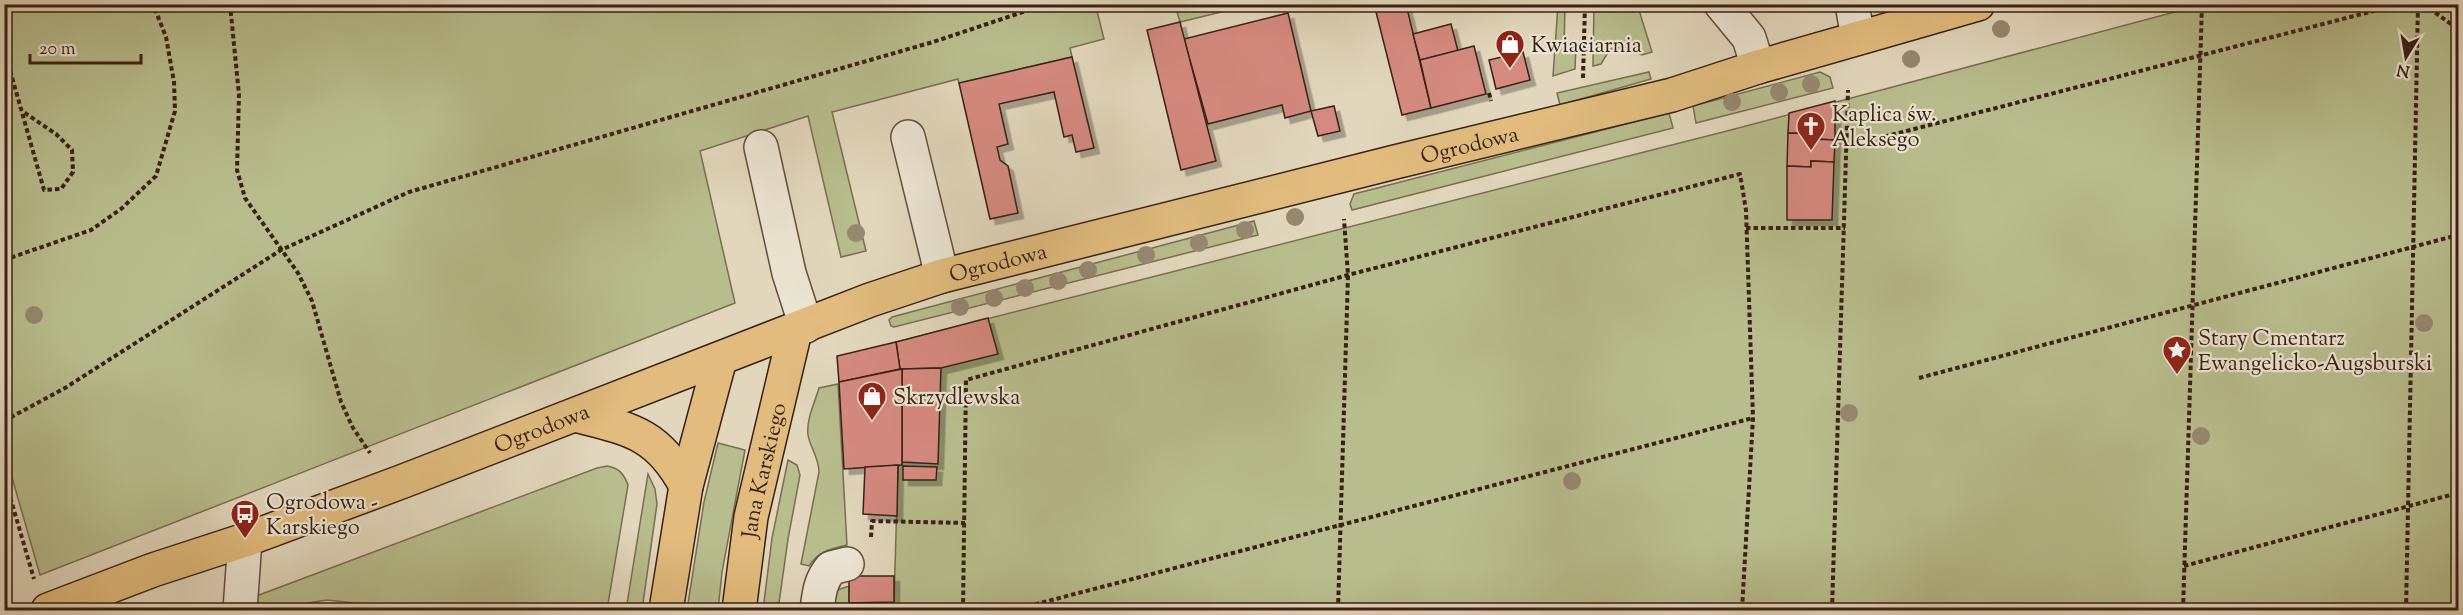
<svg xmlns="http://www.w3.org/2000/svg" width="2463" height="615" font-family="'Sorts Mill Goudy',serif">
<defs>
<filter id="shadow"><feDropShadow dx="5.5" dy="5.5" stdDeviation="0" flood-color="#0004"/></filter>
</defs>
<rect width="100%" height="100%" fill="#e2d7bc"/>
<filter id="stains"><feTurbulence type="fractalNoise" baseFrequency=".00333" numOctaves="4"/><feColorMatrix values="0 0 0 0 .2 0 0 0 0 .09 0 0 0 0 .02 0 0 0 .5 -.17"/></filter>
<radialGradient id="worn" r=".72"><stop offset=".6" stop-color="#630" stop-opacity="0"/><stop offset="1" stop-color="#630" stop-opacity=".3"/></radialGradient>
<g fill="#b8bd8d" stroke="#786f50" stroke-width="1.5">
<path d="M1102,4L1096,7L1104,39L1070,48L1072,57L959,83L958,79L832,112L866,251L841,257L808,116L700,151L735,303L40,575L5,453L4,5Z"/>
<path d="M1175,5V4L1250,5L1180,22Z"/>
<path d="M1558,5H1578V7H1565L1564,47H1576L1575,69L1553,76Z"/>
<path d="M1594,5H1625L1639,10L1652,52L1642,55L1627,47L1610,49L1601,64L1593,66Z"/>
<path d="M2201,5H2458V610H832L837,590L849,586V603L894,602L898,465H902V369H900L896,342L1727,131Z"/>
<path d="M1649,72L1651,79L1560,105L1557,93Z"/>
<path d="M1820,72L1830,77L1833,88L1696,123L1693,106Z"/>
<path d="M1669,113L1673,128L1352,210L1350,204L1354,194Z"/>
<path d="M1254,221L1258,235L894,327L891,326L889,320L892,317Z"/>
<path d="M838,384L847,545C830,549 819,551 809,566L801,564L819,472C819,457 810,448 808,435C806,420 815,402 819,388Z"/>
<path d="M718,443L745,450L722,572L718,610H687L704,502Z"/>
<path d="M788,460L797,465L800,475L788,539L778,610H763L772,538Z"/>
<path d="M607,466C619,468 624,474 628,485L607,610H420L327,600L308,603L289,610H219L597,468Z"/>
<path d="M648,474L655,489L657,504L642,610H626Z"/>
</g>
<g fill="#d58a7f" stroke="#382112" stroke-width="1.5" filter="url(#shadow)">
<path d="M1374,4H1406L1431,108L1402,115Z"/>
<path d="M1288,13L1311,111L1285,118L1282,105L1208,124L1184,39Z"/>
<path d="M1180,22L1216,161L1181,170L1147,30Z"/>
<path d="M1451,24L1458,51L1420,60L1413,34Z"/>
<path d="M1474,46L1486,94L1431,108L1420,60Z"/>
<path d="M1523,52L1530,80L1496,89L1489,60Z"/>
<path d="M1072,57L1094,148L1076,152L1072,135L1064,137L1054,92L999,104L1008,144L997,147L1000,160L1008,166L1018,213L990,219L959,83Z"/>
<path d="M1835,101V140L1813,139L1814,134L1788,133L1789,113Z"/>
<path d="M1334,106L1340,131L1318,136L1311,111Z"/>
<path d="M1788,133L1814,134L1813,139L1835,140L1834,162L1811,161V167L1787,166Z"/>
<path d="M1811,161L1834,162L1832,220H1787V166L1811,167Z"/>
<path d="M988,318L998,354L941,368L900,369L896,342Z"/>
<path d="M896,342L900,369L839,382L837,356Z"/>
<path d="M941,368L938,464L902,462V369Z"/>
<path d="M902,369V465L844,469L839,382Z"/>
<path d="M898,465L897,516L863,514L865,467Z"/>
<path d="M903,466L937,467L936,480H903Z"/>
<path d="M849,576H894V602L849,603Z"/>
</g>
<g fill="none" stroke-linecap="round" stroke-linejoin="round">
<g stroke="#624e3c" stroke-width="36">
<g id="minor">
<path d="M1721,4L1749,38L1758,67"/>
<path d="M1852,4L1858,38"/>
<path d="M908,137L942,276"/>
<path d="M761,147L789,273L806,326"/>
<path d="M240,610L245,540"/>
<path d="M817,610C819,594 820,581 831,568L847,564"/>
</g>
</g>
<g stroke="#382112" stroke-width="36">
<g id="major">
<path d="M575,415C630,429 658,433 686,486"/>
<path id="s1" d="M48,610L153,570L245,540L401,482L870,300L942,276L1395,162L1672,95L1758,67L1978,4"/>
<path d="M666,610L686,486L720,359"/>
<path id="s2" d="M739,610L751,517L795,331"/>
</g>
</g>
<g stroke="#382112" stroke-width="4" stroke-dasharray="4.5 3" stroke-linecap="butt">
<path d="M230,4L239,95L237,170L245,198L298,273L312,301L341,402L353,428L370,453"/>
<path d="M2423,4L2458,29"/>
<path d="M4,49L44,190L61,189L73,172L72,150L56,134L22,111"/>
<path d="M1583,78L1585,4"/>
<path d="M1489,93L1491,101"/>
<path d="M1848,146L2401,4"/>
<path d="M1746,228H1845"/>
<path d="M4,260L91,230L121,209L156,176L175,111L174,82L166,37L153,4"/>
<path d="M1919,378L2458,235"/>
<path d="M4,421L65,388L281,250L409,192L933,42L1047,4"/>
<path d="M4,476L34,579"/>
<path d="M871,537L872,521L965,523"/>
<path d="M2184,566L2458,493"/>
<path d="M963,610L966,380L1348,275L1740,174L1746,210L1753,418L1742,610"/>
<path d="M1013,610L1753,418"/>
<path d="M1338,610L1348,275L1344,219"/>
<path d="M1832,610L1848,90"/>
<path d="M2183,610L2202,4"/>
<path d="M2406,610L2418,4"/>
</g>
<use href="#minor" stroke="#ece5d3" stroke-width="33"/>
<use href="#major" stroke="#e1bc7e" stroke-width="33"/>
<path stroke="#382112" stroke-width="1.5" d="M1719,4C1770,14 1816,14 1866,4"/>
</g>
<g fill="#968870">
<circle cx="2001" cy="29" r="9"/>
<circle cx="1911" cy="59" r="9"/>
<circle cx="1811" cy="84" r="9"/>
<circle cx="1779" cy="92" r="9"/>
<circle cx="1732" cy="102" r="9"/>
<circle cx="1295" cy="217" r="9"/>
<circle cx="1245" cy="230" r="9"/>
<circle cx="856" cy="233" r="9"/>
<circle cx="1199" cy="243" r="9"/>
<circle cx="1146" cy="255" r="9"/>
<circle cx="1088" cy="270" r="9"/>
<circle cx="1058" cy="281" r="9"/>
<circle cx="1025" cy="288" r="9"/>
<circle cx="994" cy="298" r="9"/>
<circle cx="960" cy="307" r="9"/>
<circle cx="34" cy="315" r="9"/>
<circle cx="2424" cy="323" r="9"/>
<circle cx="1849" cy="413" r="9"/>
<circle cx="2201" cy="436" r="9"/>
<circle cx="1572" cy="481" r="9"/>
</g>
<defs>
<g id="shop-pin" transform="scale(1.5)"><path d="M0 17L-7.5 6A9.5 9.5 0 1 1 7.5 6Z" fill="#8f2418" stroke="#ece5d3"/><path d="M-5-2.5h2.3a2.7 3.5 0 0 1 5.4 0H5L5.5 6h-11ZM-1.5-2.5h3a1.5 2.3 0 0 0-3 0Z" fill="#fff"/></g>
<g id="church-pin" transform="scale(1.5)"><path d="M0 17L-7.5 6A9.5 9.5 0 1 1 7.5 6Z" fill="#8f2418" stroke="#ece5d3"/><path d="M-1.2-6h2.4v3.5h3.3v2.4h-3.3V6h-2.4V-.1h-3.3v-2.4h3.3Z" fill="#fff"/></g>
<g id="sight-pin" transform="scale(1.5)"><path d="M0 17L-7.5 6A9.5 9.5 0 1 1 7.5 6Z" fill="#8f2418" stroke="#ece5d3"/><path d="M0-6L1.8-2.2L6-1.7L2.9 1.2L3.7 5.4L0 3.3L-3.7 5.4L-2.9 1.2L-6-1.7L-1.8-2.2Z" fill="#fff"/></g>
<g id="bus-pin" transform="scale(1.5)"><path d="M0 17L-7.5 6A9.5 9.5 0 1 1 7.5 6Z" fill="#8f2418" stroke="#ece5d3"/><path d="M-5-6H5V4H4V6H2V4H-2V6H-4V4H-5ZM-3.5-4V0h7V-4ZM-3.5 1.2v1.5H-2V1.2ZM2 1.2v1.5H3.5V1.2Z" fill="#fff"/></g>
</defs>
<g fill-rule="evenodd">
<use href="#shop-pin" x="1510" y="44"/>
<use href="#church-pin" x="1811" y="126"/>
<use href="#sight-pin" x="2177" y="350"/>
<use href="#shop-pin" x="872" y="396"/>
<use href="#bus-pin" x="245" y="514"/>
</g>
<g text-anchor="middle" stroke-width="4.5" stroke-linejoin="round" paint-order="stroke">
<g font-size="22" fill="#382112" stroke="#ece5d3" text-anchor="start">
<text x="1531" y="52">Kwiaciarnia</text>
<text x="1832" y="121">Kaplica św.<tspan x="1832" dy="25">Aleksego</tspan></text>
<text x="2198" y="345">Stary Cmentarz<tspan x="2198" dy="25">Ewangelicko-Augsburski</tspan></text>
<text x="893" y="404">Skrzydlewska</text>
<text x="266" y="509">Ogrodowa -<tspan x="266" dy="25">Karskiego</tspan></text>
</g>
<g font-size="22" fill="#382112" stroke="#ece5d3">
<text dy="8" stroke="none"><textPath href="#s1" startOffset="1498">Ogrodowa</textPath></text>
<text dy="8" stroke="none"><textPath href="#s1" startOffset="1012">Ogrodowa</textPath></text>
<text dy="8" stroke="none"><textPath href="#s1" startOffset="526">Ogrodowa</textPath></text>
<text dy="8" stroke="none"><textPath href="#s2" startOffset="142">Jana Karskiego</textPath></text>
</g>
</g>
<rect width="2463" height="615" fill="none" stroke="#e2d7bc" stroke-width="24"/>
<rect x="6" y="6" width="2451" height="603" fill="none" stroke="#382112" stroke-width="3"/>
<rect x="12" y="12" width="2439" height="591" fill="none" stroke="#382112" stroke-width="1.5"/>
<g transform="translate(2406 57) rotate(191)" stroke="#ece5d3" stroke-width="4.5" paint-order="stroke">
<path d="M0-4.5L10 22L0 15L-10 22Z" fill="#382112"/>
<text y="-9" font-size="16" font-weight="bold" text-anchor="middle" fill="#382112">N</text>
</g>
<path d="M30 54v9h111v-9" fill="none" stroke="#382112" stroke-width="3"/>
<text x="39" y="54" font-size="18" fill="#382112" stroke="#ece5d3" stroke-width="4.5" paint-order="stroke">20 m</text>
<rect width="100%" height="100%" filter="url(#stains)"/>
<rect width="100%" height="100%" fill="url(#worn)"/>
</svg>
